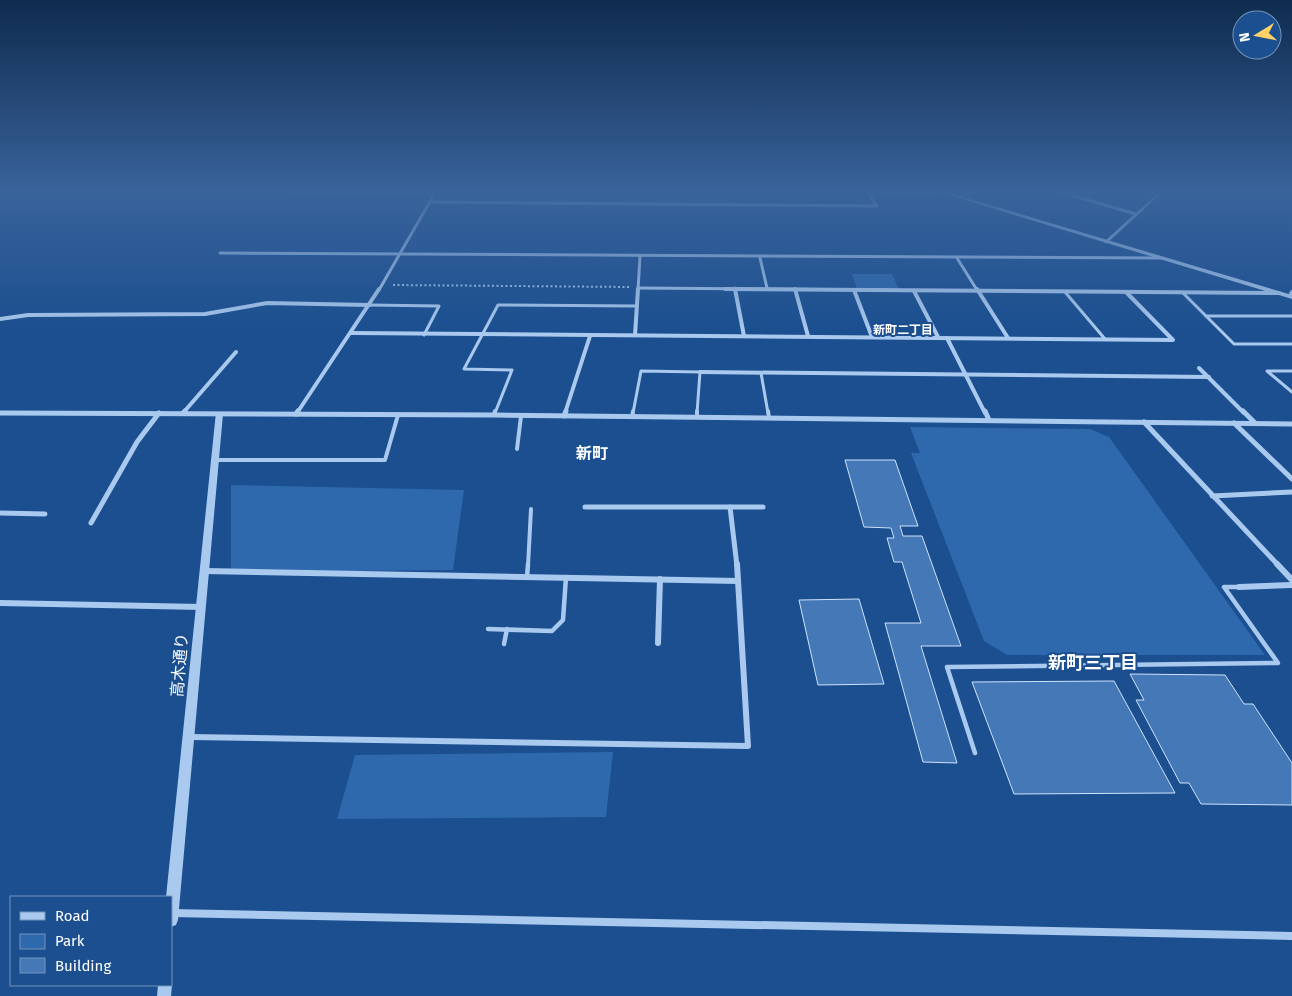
<svg xmlns="http://www.w3.org/2000/svg" width="1292" height="996" font-family="'Fira Sans','Noto Sans JP',sans-serif">
<rect width="100%" height="100%" fill="#1b4f8f"/>
<g fill="#2e69ad">
<path d="M852,274H892L899,289H857Z"/>
<path d="M910,427L1090,429L1109,437L1265,655H1007L984,641L911,453H920Z"/>
<path d="M231,485L464,490L453,570L231,572Z"/>
<path d="M613,752L606,817L337,819L355,755Z"/>
</g>
<g fill="#4478b7" stroke="#cfe3fa">
<path d="M845,460H895L918,526H900L903,536H922L961,646H921L957,763L923,762L885,623H921L902,562H894L887,538H894L891,528L864,527Z"/>
<path d="M859,599L884,684L818,685L799,600Z"/>
<path d="M1130,674L1225,675L1244,704H1253L1292,763V805L1201,804L1189,783H1180L1136,700H1144Z"/>
<path d="M1114,681L1175,793L1014,794L972,682Z"/>
</g>
<g fill="none" stroke-linecap="round" stroke-linejoin="round">
<path stroke="#a9c9ee" stroke-width="2" stroke-dasharray="2 2.5" stroke-linecap="butt" d="M393,285L630,287"/>
<path stroke="#a9c9ee" stroke-width="2.5" d="M957,197L977,191"/>
<g stroke="#a9c9ee" stroke-width="3">
<path d="M1065,292L1105,339"/>
<path d="M1183,293L1234,344H1292"/>
<path d="M370,305L439,306L424,335"/>
<path d="M1206,316H1292"/>
<path d="M1292,371H1267L1292,392"/>
<path d="M761,373L768,413"/>
<path d="M495,413L512,370L464,369L498,305L637,306"/>
<path d="M633,413L641,371L700,372L697,413"/>
</g>
<g stroke="#a9c9ee" stroke-width="4">
<path d="M768,411L769,418"/>
<path d="M494,415L495,411"/>
<path d="M632,417L633,411"/>
<path d="M697,417V411"/>
<path d="M517,449L521,416"/>
<path d="M214,460H385L398,415"/>
<path d="M528,566L531,509"/>
</g>
<g stroke="#a9c9ee" stroke-width="4.5">
<path d="M527,577L528,564"/>
<path d="M488,629L552,631L563,620L566,577"/>
<path d="M504,644L507,629"/>
<path d="M975,753L947,667L1278,663L1224,587H1239"/>
</g>
<g stroke="#a9c9ee" stroke-width="3">
<path d="M275,191L435,192"/>
<path d="M1057,191L1136,214"/>
<path d="M430,202L877,206L868,193L927,194L937,192"/>
<path d="M1106,242L1162,191"/>
<path d="M220,253L1162,258"/>
<path d="M760,258L767,288"/>
<path d="M957,258L977,290"/>
<path d="M638,288L886,290"/>
<path d="M735,288V290"/>
<path d="M379,290L436,191"/>
<path d="M638,290L640,256"/>
</g>
<g stroke="#a9c9ee" stroke-width="4">
<path d="M725,289L1279,293"/>
<path d="M735,289L744,336"/>
<path d="M795,289L808,336"/>
<path d="M977,289L1008,338"/>
<path d="M854,290L872,337"/>
<path d="M914,291L938,337"/>
<path d="M1290,296L1292,292"/>
<path d="M0,319L28,315L205,314L267,303L370,305"/>
<path d="M351,333L1173,340L1126,292"/>
<path d="M635,335L638,289"/>
<path d="M947,338L985,413"/>
<path d="M1199,368L1244,413"/>
<path d="M700,372L1209,377"/>
<path d="M183,413L236,352"/>
<path d="M297,413L379,289"/>
<path d="M565,413L590,336"/>
</g>
<g stroke="#a9c9ee" stroke-width="5">
<path d="M985,411L989,420"/>
<path d="M1243,411L1255,423"/>
<path d="M0,413L494,415L1292,424"/>
<path d="M183,413L185,411"/>
<path d="M296,414L298,411"/>
<path d="M564,416L566,411"/>
<path d="M1144,422L1279,566"/>
<path d="M1234,423L1292,479"/>
<path d="M1212,496L1292,492"/>
<path d="M585,507H763"/>
<path d="M730,507L737,566"/>
<path d="M0,513L45,514"/>
<path d="M91,523L137,442L159,413"/>
</g>
<g stroke="#a9c9ee" stroke-width="6">
<path d="M1277,564L1292,580"/>
<path d="M205,571L738,581"/>
<path d="M1239,587L1292,585"/>
<path d="M0,603L202,607"/>
<path d="M658,643L660,579"/>
<path d="M190,737L748,746L737,564"/>
</g>
<path stroke="#a9c9ee" stroke-width="8" d="M172,913L1292,936"/>
<g fill="#a9c9ee" fill-rule="evenodd">
<path d="M935,191H943L1292,295V299Z"/>
<path d="M216,412H219L223,414L178,920L176,925L171,927V897H166Z"/>
<path d="M171,982L172,985L171,996H157L158,985H171Z"/>
</g>
</g>
<linearGradient id="sky" x2="0" y2="1"><stop stop-color="#0f2b4f"/><stop offset="0.58" stop-color="#39639b"/><stop offset="1" stop-color="#39639b" stop-opacity="0"/></linearGradient>
<rect width="1292" height="331" fill="url(#sky)"/>
<g text-anchor="middle" stroke-width="4" stroke-linejoin="round" paint-order="stroke">
<g font-size="12" font-weight="bold" fill="#fff" stroke="#1b4f8f">
<text x="903" y="334">新町二丁目</text>
</g>
<g font-size="16" font-weight="bold" fill="#fff" stroke="#1b4f8f">
<text x="592" y="459">新町</text>
</g>
<g font-size="16" fill="#fff" stroke="#1b4f8f">
<text transform="translate(179 665) rotate(-85)" y="6">高木通り</text>
</g>
<g font-size="18" font-weight="bold" fill="#fff" stroke="#1b4f8f">
<text x="1093" y="669">新町三丁目</text>
</g>
</g>
<rect x="10" y="896" width="162" height="90" fill="#1b4f8f" stroke="#7695bc"/>
<rect x="20" y="912" width="25" height="8" fill="#a9c9ee" stroke="#7695bc"/>
<text x="55" y="921" font-size="15" fill="#ffffff">Road</text>
<rect x="20" y="934" width="25" height="15" fill="#2e69ad" stroke="#7695bc"/>
<text x="55" y="946" font-size="15" fill="#ffffff">Park</text>
<rect x="20" y="958" width="25" height="15" fill="#4478b7" stroke="#7695bc"/>
<text x="55" y="971" font-size="15" fill="#ffffff">Building</text>
<g transform="translate(1257 35) rotate(260)"><circle r="24" fill="#1b4f8f" stroke="#7695bc"/>
<path d="M0-4L9 19L0 12L-9 19Z" fill="#ffd166"/>
<text y="-8" font-size="14" font-weight="bold" text-anchor="middle" fill="#ffffff">N</text>
</g>
</svg>
